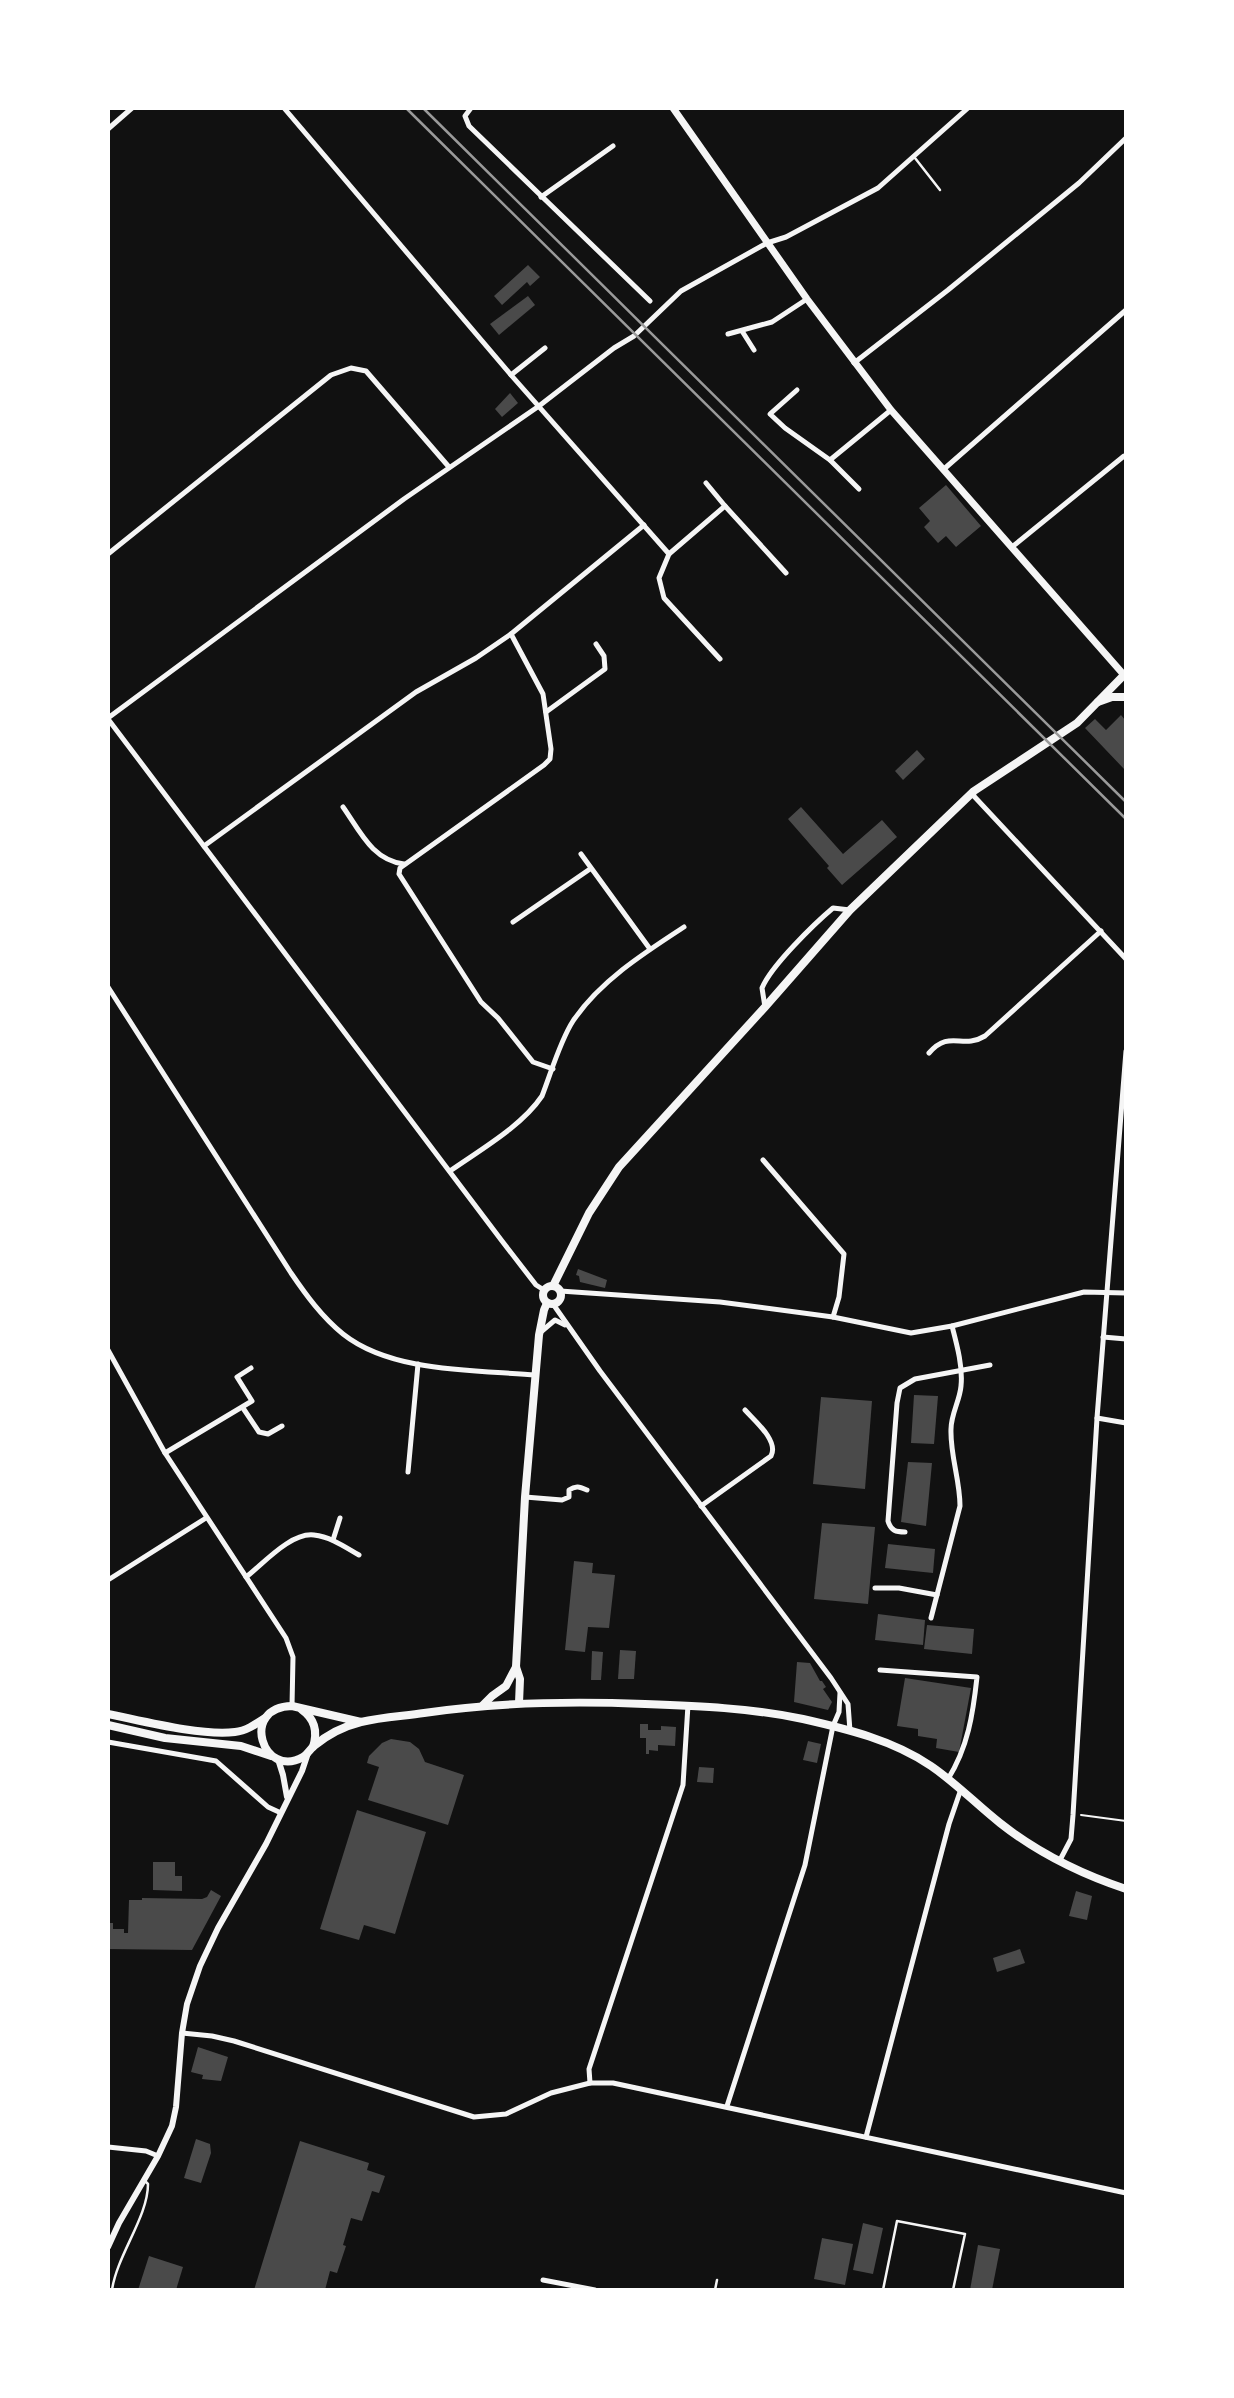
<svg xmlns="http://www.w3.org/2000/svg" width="1234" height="2398" font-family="Manrope,sans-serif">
<rect width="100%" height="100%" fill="#111"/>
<g fill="#4a4a4a">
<path d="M528,265L540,277L530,286L527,282L502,305L494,296Z"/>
<path d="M528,296L535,305L499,335L490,324Z"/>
<path d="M510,393L518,403L502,417L495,409Z"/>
<path d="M946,485L981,526L956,547L946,536L938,543L924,527L930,521L919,508Z"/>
<path d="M1121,715L1125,720V770L1085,728L1095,719L1106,730Z"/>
<path d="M917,750L925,759L903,780L895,771Z"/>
<path d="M801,807L843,854L882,820L897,837L842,885L827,868L829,866L788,819Z"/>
<path d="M578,1269L607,1280L605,1288L580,1282L579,1276L576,1275Z"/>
<path d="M914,1395L938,1396L934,1444L911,1443Z"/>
<path d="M821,1397L872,1401L865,1489L813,1484Z"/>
<path d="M908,1462L932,1463L926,1526L901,1522Z"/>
<path d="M822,1523L875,1527L868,1604L814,1599Z"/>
<path d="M888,1544L935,1549L933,1573L885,1568Z"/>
<path d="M574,1561L593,1563L592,1573L615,1575L609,1628L588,1627L585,1652L565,1650Z"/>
<path d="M878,1614L925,1620L923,1645L875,1640Z"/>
<path d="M927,1625L974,1629L972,1654L924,1649Z"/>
<path d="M620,1650L636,1651L634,1679H618Z"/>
<path d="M592,1651L603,1652L601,1680H591Z"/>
<path d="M797,1662L810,1663L820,1681H822L826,1687L823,1689L832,1702L828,1710L794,1702Z"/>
<path d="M905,1678L971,1688L959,1752L936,1748L937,1739L918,1736V1729L897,1726Z"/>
<path d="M640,1724H648V1730H661V1726L676,1727L675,1746L658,1745V1751L649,1750V1754H646V1738H640Z"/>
<path d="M391,1739L410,1742L419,1749L425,1762L464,1775L448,1825L368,1800L379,1767L367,1763L369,1756L382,1743Z"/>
<path d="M808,1741L821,1744L817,1763L803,1760Z"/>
<path d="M699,1767L714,1768L713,1783L697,1782Z"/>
<path d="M357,1810L426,1832L395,1934L364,1925L359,1940L320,1929Z"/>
<path d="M153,1862H175V1876H182V1891L153,1890Z"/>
<path d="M211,1890L221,1896L192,1950L108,1949V1923H113V1929H124V1933H128L129,1900H142V1898L202,1899L207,1897Z"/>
<path d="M1076,1891L1092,1896L1087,1920L1069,1916Z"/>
<path d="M1020,1949L1025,1963L997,1972L993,1958Z"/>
<path d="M198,2047L228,2057L221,2081L202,2079L203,2075L191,2072Z"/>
<path d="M196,2139L210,2144L211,2153L201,2183L184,2178Z"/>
<path d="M300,2141L369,2163L367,2170L385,2176L379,2193L372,2191L362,2221L351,2218L343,2245L346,2246L337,2273L330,2271L325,2290H254Z"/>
<path d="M863,2223L883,2228L873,2274L853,2270Z"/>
<path d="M822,2238L853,2244L845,2285L814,2279Z"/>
<path d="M978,2245L1000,2249L992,2290H970Z"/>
<path d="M149,2256L183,2267L176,2290H138Z"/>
</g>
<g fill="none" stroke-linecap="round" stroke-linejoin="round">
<path stroke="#f5f5f5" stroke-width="2" d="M1081,1815L1126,1821"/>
<g stroke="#f5f5f5" stroke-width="2.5">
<path d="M915,158L940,190"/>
<path d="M112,2290C117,2255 148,2217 148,2184L146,2182"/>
<path d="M715,2290L717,2280"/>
<path d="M883,2290L897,2221L965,2234L953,2290"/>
</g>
<g stroke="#f5f5f5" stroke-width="5">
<path d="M284,108L511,375L669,554"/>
<path d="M471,108L465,116L469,126L650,301"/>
<path d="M108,129L132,108"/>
<path d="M541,197L613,146"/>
<path d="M742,331L754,350"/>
<path d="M728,334L772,322L807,299"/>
<path d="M854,363L948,290L1079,183L1126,138"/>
<path d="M511,375L545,348"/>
<path d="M797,390L770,414L785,428L830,460L859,489"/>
<path d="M830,460L891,410"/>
<path d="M944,469L1126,310"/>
<path d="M706,483L725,506L669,554L659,578L664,598L720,659"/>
<path d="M725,506L786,573"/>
<path d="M1012,547L1124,456L1126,457"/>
<path d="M108,554L331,375L351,368L366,371L449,467"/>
<path d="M511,634L543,694L551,749L550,759L544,765L400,868L399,874L481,1002L498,1018L533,1062L553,1069"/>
<path d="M546,712L605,669L604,656L596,644"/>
<path d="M108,718L404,499L539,406L614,348L634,336L681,291L767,243L786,237L878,188L968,108"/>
<path d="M108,719L502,1241L536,1285L544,1290"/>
<path d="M971,793L1126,959"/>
<path d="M343,807C360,831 372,860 404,864"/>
<path d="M204,846L416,692L476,658L511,634L644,525"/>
<path d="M581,854L650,949"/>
<path d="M513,922L590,869"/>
<path d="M108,987L291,1273C306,1295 322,1317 343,1334C392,1373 476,1370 536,1375"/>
<path d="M765,1007L762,988C771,966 814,924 833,908L850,910"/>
<path d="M929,1053C950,1029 962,1050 985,1036L1101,931"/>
<path d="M763,1160L844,1254L839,1297L833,1317"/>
<path d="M450,1171C480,1150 522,1126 542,1096C551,1073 560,1041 573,1021C600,981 644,953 684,927"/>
<path d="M560,1291L720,1302L833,1317L911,1333L952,1326L1084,1292L1126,1293"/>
<path d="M553,1304L600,1371L831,1678L848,1704L850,1731"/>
<path d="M542,1331L555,1320L565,1325"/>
<path d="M1103,1337L1126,1339"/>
<path d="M108,1350L165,1453L286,1638L293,1657L292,1706"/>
<path d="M243,1408L259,1432L268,1434L282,1426"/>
<path d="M1097,1418L1126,1423"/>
<path d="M165,1453L252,1401L237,1377L251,1368"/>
<path d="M408,1472L418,1364"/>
<path d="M525,1497L562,1500L569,1497V1490C576,1485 580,1487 587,1490"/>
<path d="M701,1506L771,1456C779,1441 755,1421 745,1410"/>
<path d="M905,1532C896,1532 891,1531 888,1521L897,1403L900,1388L915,1379L990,1365"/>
<path d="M333,1540L340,1518"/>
<path d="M246,1577C263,1564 291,1532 314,1535C331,1537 345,1547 359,1555"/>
<path d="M108,1580L206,1518"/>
<path d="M875,1588H899L937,1595"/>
<path d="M931,1618L960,1506C960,1480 950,1455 951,1429C951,1414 960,1400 961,1386C963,1367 957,1345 952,1326"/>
<path d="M880,1670L977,1677C973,1714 968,1747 948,1779"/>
<path d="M108,1742L216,1761L268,1807L281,1813"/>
<path d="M1060,1860L1071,1839L1073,1815L1097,1418L1126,1051"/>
<path d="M182,2033L212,2036L234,2041L474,2117L506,2114L551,2093L590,2083H613L1126,2193"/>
<path d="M590,2083L589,2069L683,1785L688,1705"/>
<path d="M727,2106L805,1865L833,1726L839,1712L840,1693"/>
<path d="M866,2137L949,1824L961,1789"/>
<path d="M108,2147L146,2151L158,2156"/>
<path d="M543,2280L595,2290"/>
</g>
<g stroke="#f5f5f5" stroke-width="6">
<path d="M278,1759L283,1775L287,1797"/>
<path d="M108,2247L119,2223L158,2156L172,2126L176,2107L182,2033L187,2004L200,1966L218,1928L266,1844L302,1771L308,1753"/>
</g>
<path stroke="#f5f5f5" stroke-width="7" d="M673,108L807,299L891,410L1124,675"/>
<g stroke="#f5f5f5" stroke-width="8">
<path d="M1098,702L1112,697H1126"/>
<circle cx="552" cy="1295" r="9"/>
<path d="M553,1286L589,1213L619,1167L765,1007L850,910L974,791L1077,723L1124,675L1126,677"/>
<path d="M519,1703L520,1679L516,1667L525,1497L539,1335L544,1310L547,1303"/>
<path d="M483,1705L492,1696L506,1686L516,1667"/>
<path d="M302,1710C315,1719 318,1731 313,1747"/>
<path d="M108,1714C143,1721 200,1736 235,1732C246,1731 256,1724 265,1718"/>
<path d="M361,1722L292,1706C239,1707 263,1780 303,1757C308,1754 310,1749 314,1746C327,1735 345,1726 361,1722C381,1717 404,1716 424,1713C497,1702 571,1701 645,1704C698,1706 751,1708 803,1719C847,1729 893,1740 931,1766C956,1783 977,1805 1000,1823C1038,1853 1081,1874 1126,1889"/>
<path d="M108,1725L165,1738L241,1746L271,1756"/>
</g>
<g stroke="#9a9a9a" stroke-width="2.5">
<path d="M406,108L1126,819"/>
<path d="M423,108L1126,802"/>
</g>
</g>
<rect width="1234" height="2398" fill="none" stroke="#ffffff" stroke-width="220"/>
</svg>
